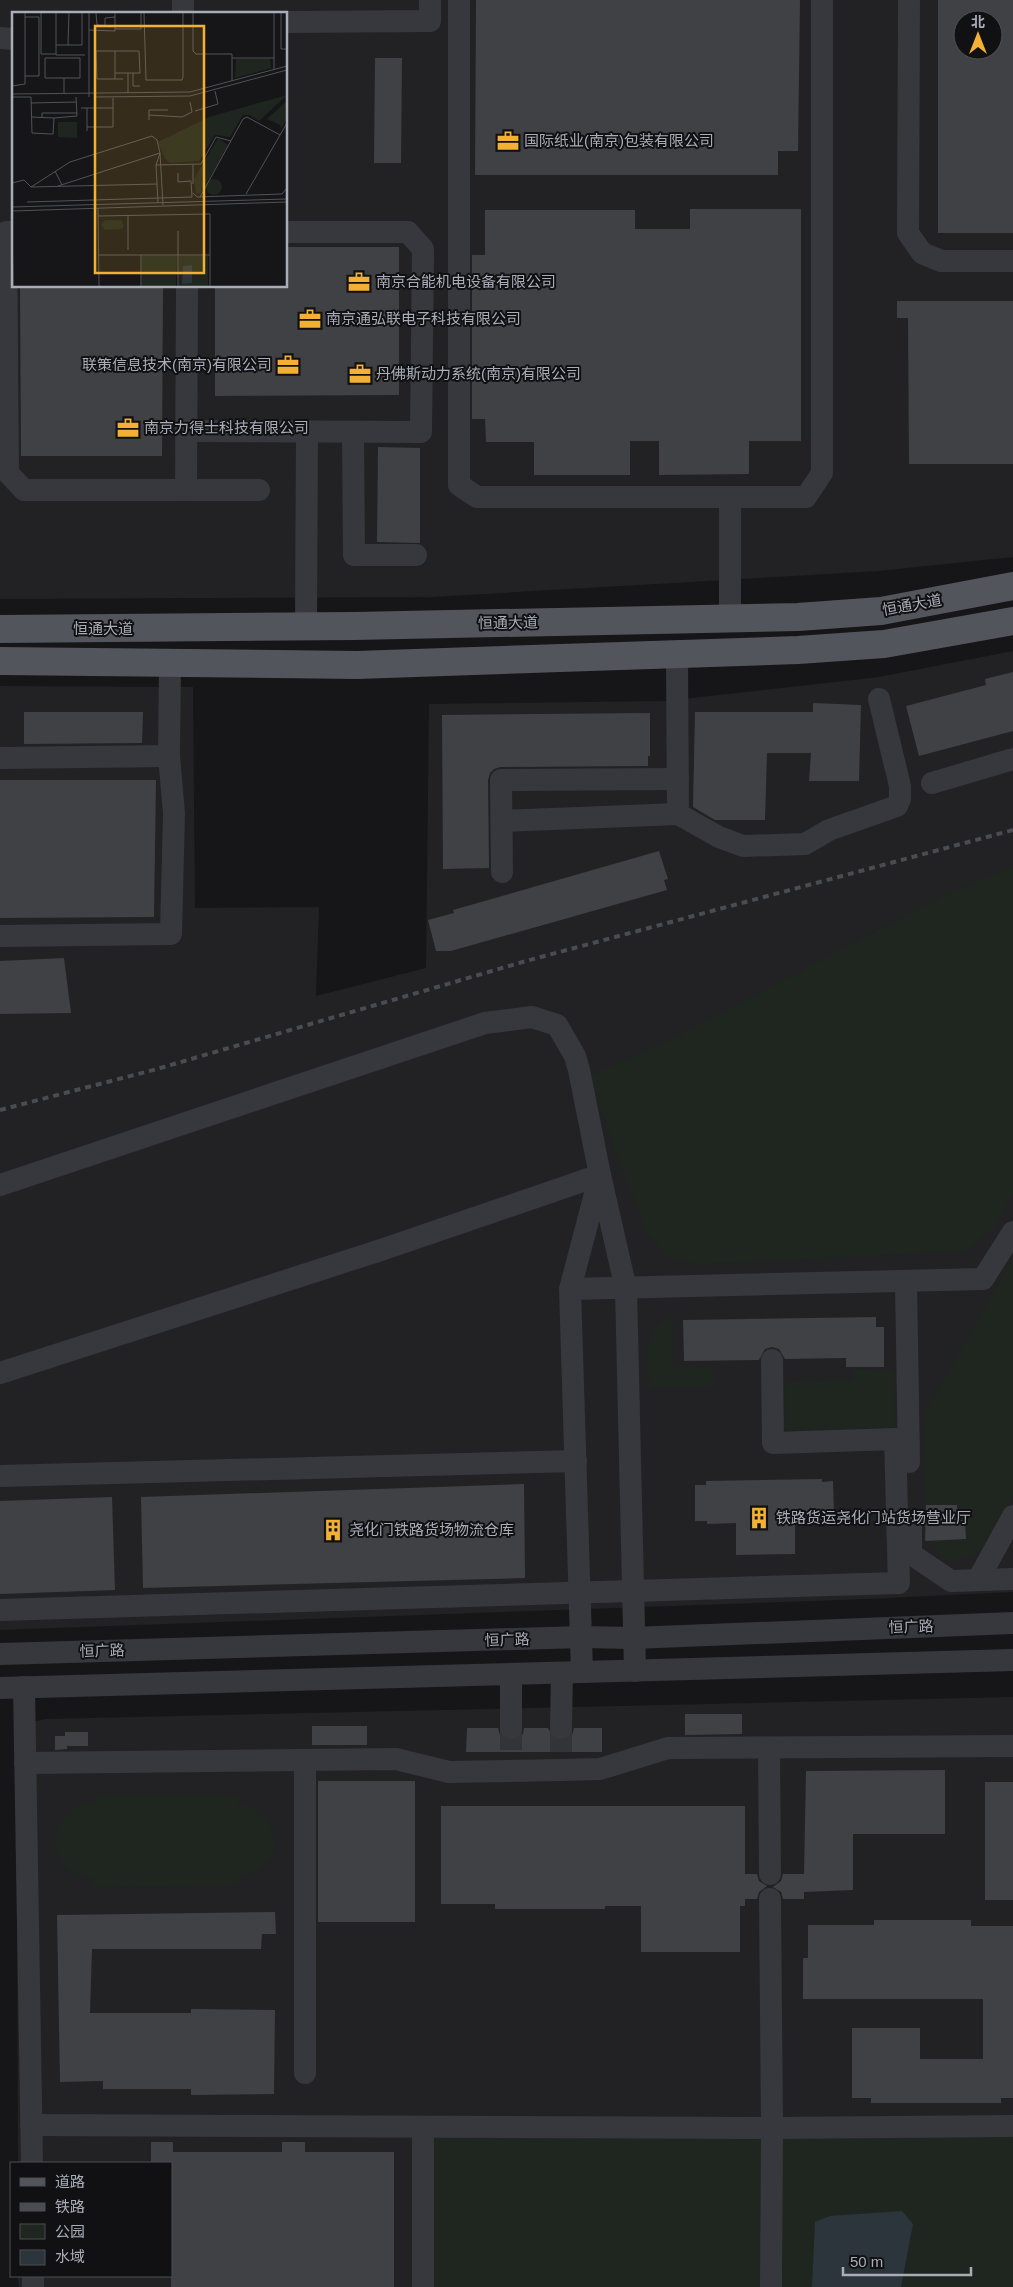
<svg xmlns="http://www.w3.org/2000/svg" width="1013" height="2287" font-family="Helvetica,'Noto Sans SC',sans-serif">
<rect width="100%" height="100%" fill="#161618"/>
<g fill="#222225" fill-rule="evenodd">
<path d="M0,0H1013V557L878,571L432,597L0,599ZM14,14H286V286H14ZM963,20H993V50H963Z"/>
<path d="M1013,651V1592L867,1599L0,1630V686L193,687L195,908L319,907L316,996L426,968L429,704L666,701L879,677Z"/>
<path d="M1013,1697V2287H19L18,2276H171V2163H18L16,1718L25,1723L47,1719Z"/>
</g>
<g fill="#1e261f">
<path d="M1013,866V1195L994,1229L965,1251L699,1264L667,1257L648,1234L616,1154L589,1076L668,1041L941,897Z"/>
<path d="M1013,1259V1497L983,1551L963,1559L943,1560L927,1534L924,1414Z"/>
<path d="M672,1316L674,1369L713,1368L715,1386H649C647,1351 640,1337 672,1316Z"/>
<path d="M854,1369L894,1371L896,1428L786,1431L784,1382L854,1380Z"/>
<path d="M95,1796H239L238,1804C285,1813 287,1867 240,1877L239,1885L94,1887V1879C41,1872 43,1808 95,1803Z"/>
<rect x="433" y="2136" width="328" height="151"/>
<rect x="780" y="2136" width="233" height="151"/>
</g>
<path fill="#2c353c" d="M902,2211L913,2224L901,2287H812L815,2222L830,2216Z"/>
<g fill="#404145" fill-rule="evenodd">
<path d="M476,0H800L798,151H778V175H475Z"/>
<path d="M938,0H1013V233H938ZM963,20H993V50H963Z"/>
<path d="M375,58H402L401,163H374Z"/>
<path d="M690,209H801V441H749V474L659,475V441H630V475H534V442H486L485,419H472V255H485V210H635V229H690Z"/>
<path d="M286,247H399V395L215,396V286H286Z"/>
<path d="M20,286H163L162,456H21Z"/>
<path d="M897,301H1013V464H909L908,318H897Z"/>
<path d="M378,447L420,448V543L377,542Z"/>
<path d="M1013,672V731L919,756L906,706L986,685L985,679Z"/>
<path d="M813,703L861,705L859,781H809L811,753H767L765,820H715L693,807L695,712H813Z"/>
<path d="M24,712H143L142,743L24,744Z"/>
<path d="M650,713V756H648V766L501,767L494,769L490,773L488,780L489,868L443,869L442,715Z"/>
<path d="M0,780H156L154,917L0,918Z"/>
<path d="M659,851L668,879L664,880L667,890L451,951H436L428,920L454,913L453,910Z"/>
<path d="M64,958L71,1013L0,1014V961Z"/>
<path d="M876,1317V1327H884V1367H846V1358L785,1359L779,1349L772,1347L765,1349L759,1360L684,1361L683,1320Z"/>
<path d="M822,1479V1482L833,1481L834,1516L822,1517V1520H795V1554L736,1555V1523L707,1524V1521H695V1485H706V1481Z"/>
<path d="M524,1484L525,1578L143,1588L141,1497Z"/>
<path d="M112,1497L115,1590L0,1594V1501Z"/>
<path d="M926,1505H957V1520H965L966,1539L925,1541Z"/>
<path d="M685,1714H742V1734L685,1735Z"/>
<rect x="312" y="1726" width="55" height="19"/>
<path d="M467,1728H498L500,1735L511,1741L518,1739L523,1734L524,1728H548L554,1739L561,1741L572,1735L574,1728H602V1752H466Z"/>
<path d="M65,1732H88V1746H67V1749L55,1750V1736H65Z"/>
<path d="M945,1770V1834H853V1890L804,1892V1899H783L781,1892L773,1887L781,1881L783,1874H804L806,1771Z"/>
<rect x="318" y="1781" width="97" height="141"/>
<rect x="985" y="1782" width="28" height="118"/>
<path d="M441,1806H745V1874H757L759,1881L767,1886L759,1892L757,1899H745V1906H740V1952H641V1906H605V1909H495V1904H441Z"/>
<path d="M275,1912L276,1934H262L261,1949H92L90,2013H191V2009L275,2010L274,2094L191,2095V2089H103V2081L60,2082L57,1915Z"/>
<path d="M874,1920H971V1926H1013V2098H1001V2103H871V2098H852V2028H920V2059H983V1999H803V1958H808V1925H874Z"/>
<path d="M151,2142H173V2152H282V2142H305V2152H394V2287H171V2163H151Z"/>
</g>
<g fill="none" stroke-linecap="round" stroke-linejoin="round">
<g stroke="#333438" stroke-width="22" stroke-dasharray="22 11" stroke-linecap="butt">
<path d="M511,1728V1752"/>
<path d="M561,1752V1728"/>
</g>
<g stroke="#37383d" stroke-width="22">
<path d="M183,0V14"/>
<path d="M459,0V485L477,497H806L822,473V0"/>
<path d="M909,0L908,233L922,253L941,261H1013"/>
<path d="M286,22L430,21V0"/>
<path d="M0,38L14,39"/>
<path d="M14,232H6L8,473L24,490H259"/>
<path d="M186,431L421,432L423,249L408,232H286"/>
<path d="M353,432L354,555H416"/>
<path d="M186,490L187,286"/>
<path d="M730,497V618"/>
<path d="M306,627L307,431"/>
<path d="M677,654L678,814"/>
<path d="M0,758L169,756"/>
<path d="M932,783L1013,759"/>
<path d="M502,821L678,814L719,837L743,846L805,844L829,830L897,806L900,799V786L879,699"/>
<path d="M502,872L501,780L678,779"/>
<path d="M0,936L171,934L174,813L169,756L170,663"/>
<path d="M0,1185L485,1023L532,1017L557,1025L575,1056L579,1070L600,1175L570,1289L582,1672"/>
<path d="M906,1283L909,1462"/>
<path d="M570,1289L983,1279L1013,1232"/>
<path d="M0,1373L381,1250L600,1175L626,1289L635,1671"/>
<path d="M0,1476L576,1461"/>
<path d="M911,1526V1554L951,1581L1013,1579"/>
<path d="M978,1580L1013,1516"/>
<path d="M0,1610L899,1583L895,1439L773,1443L772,1360"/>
<path d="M0,1654L581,1637L633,1638L1013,1623"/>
<path d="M511,1674V1728"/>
<path d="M24,1687L32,2163"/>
<path d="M0,1688L1013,1660"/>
<path d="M561,1728L562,1673"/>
<path d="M769,1748L770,1874"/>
<path d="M305,1760V2073"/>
<path d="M25,1763L396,1759L449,1772L561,1770L600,1769L668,1748L1013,1746"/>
<path d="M770,1899L772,2128L771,2287"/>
<path d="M31,2125L772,2128L1013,2126"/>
<path d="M423,2127V2287"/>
<path d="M33,2276V2287"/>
</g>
<g stroke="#53555c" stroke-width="28">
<path d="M0,629L354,626L798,617L881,611L1013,586"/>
<path d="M0,661L357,665L798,650L884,644L1013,621"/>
</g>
<path stroke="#4a4c52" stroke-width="4" stroke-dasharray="6 5" stroke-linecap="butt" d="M0,1110L157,1069L526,961L1013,830"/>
</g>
<defs>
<g id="office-bare" transform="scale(1.725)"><path d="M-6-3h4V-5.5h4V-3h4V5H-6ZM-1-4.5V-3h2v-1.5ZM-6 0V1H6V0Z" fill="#f2b134" stroke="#111113" stroke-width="2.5" paint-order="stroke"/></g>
<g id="building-bare" transform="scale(1.725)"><path d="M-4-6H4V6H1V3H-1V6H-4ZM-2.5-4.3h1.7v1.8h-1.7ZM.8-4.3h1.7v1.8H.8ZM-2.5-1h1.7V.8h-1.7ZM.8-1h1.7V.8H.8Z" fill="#f2b134" stroke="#111113" stroke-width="2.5" paint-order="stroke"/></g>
</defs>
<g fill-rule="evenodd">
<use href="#office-bare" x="508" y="141"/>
<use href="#office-bare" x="359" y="282"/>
<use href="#office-bare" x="310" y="319"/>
<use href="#office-bare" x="288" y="365"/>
<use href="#office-bare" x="360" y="374"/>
<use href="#office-bare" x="128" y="428"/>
<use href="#building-bare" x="759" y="1518"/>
<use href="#building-bare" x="333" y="1530"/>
</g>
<g text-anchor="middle" stroke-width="4" stroke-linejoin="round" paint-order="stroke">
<g font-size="15" fill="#a8adb8" stroke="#111113" text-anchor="start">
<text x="524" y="146">国际纸业(南京)包装有限公司</text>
<text x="376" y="287">南京合能机电设备有限公司</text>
<text x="326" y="324">南京通弘联电子科技有限公司</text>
<text x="272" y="370" text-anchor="end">联策信息技术(南京)有限公司</text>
<text x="376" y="379">丹佛斯动力系统(南京)有限公司</text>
<text x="144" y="433">南京力得士科技有限公司</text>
<text x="776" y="1523">铁路货运尧化门站货场营业厅</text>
<text x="349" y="1535">尧化门铁路货场物流仓库</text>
</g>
<g font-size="15" fill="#a8adb8" stroke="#111113">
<text transform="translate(912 605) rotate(-10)" y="5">恒通大道</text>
<text transform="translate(508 623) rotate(-1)" y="5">恒通大道</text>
<text x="103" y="634">恒通大道</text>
<text transform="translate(911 1627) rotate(-2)" y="5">恒广路</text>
<text transform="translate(507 1640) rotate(-2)" y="5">恒广路</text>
<text transform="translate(102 1651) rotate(-2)" y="5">恒广路</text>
</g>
</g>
<g transform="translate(12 12)">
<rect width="275" height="275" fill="#161618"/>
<path d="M224,47H258L259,56L223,66ZM275,83L247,109L238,103H231L218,125L203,123L187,149L158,151L153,147L146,130L197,105ZM275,89V106L269,117L268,113L255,107ZM46,110H65V126L46,125ZM206,126L216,133L189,181L184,182L182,167ZM194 175a8 8 0 1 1 16 0a8 8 0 1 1-16 0ZM93,208H109L112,214L109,217L93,218L89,213ZM130,244H165L164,274H130ZM167,244H196V274H167Z" fill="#1e261f"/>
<path d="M180,253V271L170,272L171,254Z" fill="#2c353c"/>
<path fill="none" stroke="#505258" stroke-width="1" d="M29,1V42H44M44,1V43H73M77,1V85M84,1L85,13L103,14M132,1L134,68H170L171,65V1M181,1V39L184,42H220V69M262,1V57M269,1V37H275M13,5H27V64H13M93,14V6L103,5M103,17H129V1M77,18L103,19V1M44,33H70V1M56,33L57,1M220,46H262M103,61H128L127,39H84L85,67H111M121,61V74H128M52,66H33V46H68V66H52V81M103,67V39M0,74L13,72V1M116,81V61M0,82L178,80L275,54M0,85H19M19,85L20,121L39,122H41L42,106L65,104L64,85M83,85L178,84L275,58M19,91L64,90M69,96H101M75,96V119M183,99L206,92L203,79M137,103L170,105L180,100L178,90M19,105L42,106M30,106V101H65M137,108V98H156M75,115H101V86M144,153L189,152L204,125L219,129M181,153V172M43,159L50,173M0,171L12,168L19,175L145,172M46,174L148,141L151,193M19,175L58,150L140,124L145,128L148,141L144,153L146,191M181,181L185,185L270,182L275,176M234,182L275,111M188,185L231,107L235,105L268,123M15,190L180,185L179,169L166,170V161M0,195L275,187M86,196L87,274M0,199L275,190M86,204L198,202V274M116,204V238M0,210L1,274M86,243H198M129,243V274M166,274V219"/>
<path fill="#f2b134" fill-opacity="0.15" stroke="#f2b134" stroke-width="2.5" d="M83,14H192V261H83Z"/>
<rect width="275" height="275" fill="none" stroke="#a8adb8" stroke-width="2.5"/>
</g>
<rect x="10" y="2162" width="162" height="115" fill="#111113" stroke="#4d4f55"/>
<rect x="20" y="2178" width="25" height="8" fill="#53555c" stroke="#4d4f55"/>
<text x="55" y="2187" font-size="15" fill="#a8adb8">道路</text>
<rect x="20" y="2203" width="25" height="8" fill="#4a4c52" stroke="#4d4f55"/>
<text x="55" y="2212" font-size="15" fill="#a8adb8">铁路</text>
<rect x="20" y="2224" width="25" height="15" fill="#1e261f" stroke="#4d4f55"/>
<text x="55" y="2237" font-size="15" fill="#a8adb8">公园</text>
<rect x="20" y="2250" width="25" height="15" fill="#2c353c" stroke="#4d4f55"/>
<text x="55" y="2262" font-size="15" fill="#a8adb8">水域</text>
<g transform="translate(978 35)"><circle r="24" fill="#111113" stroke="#4d4f55"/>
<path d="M0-4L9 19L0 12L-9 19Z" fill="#f2b134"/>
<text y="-8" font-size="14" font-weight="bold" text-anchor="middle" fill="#a8adb8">北</text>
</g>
<path d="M843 2267v8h128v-8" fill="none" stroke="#a8adb8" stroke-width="2.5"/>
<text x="850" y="2267" font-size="15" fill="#a8adb8" stroke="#111113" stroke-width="4" paint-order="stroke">50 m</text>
</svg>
